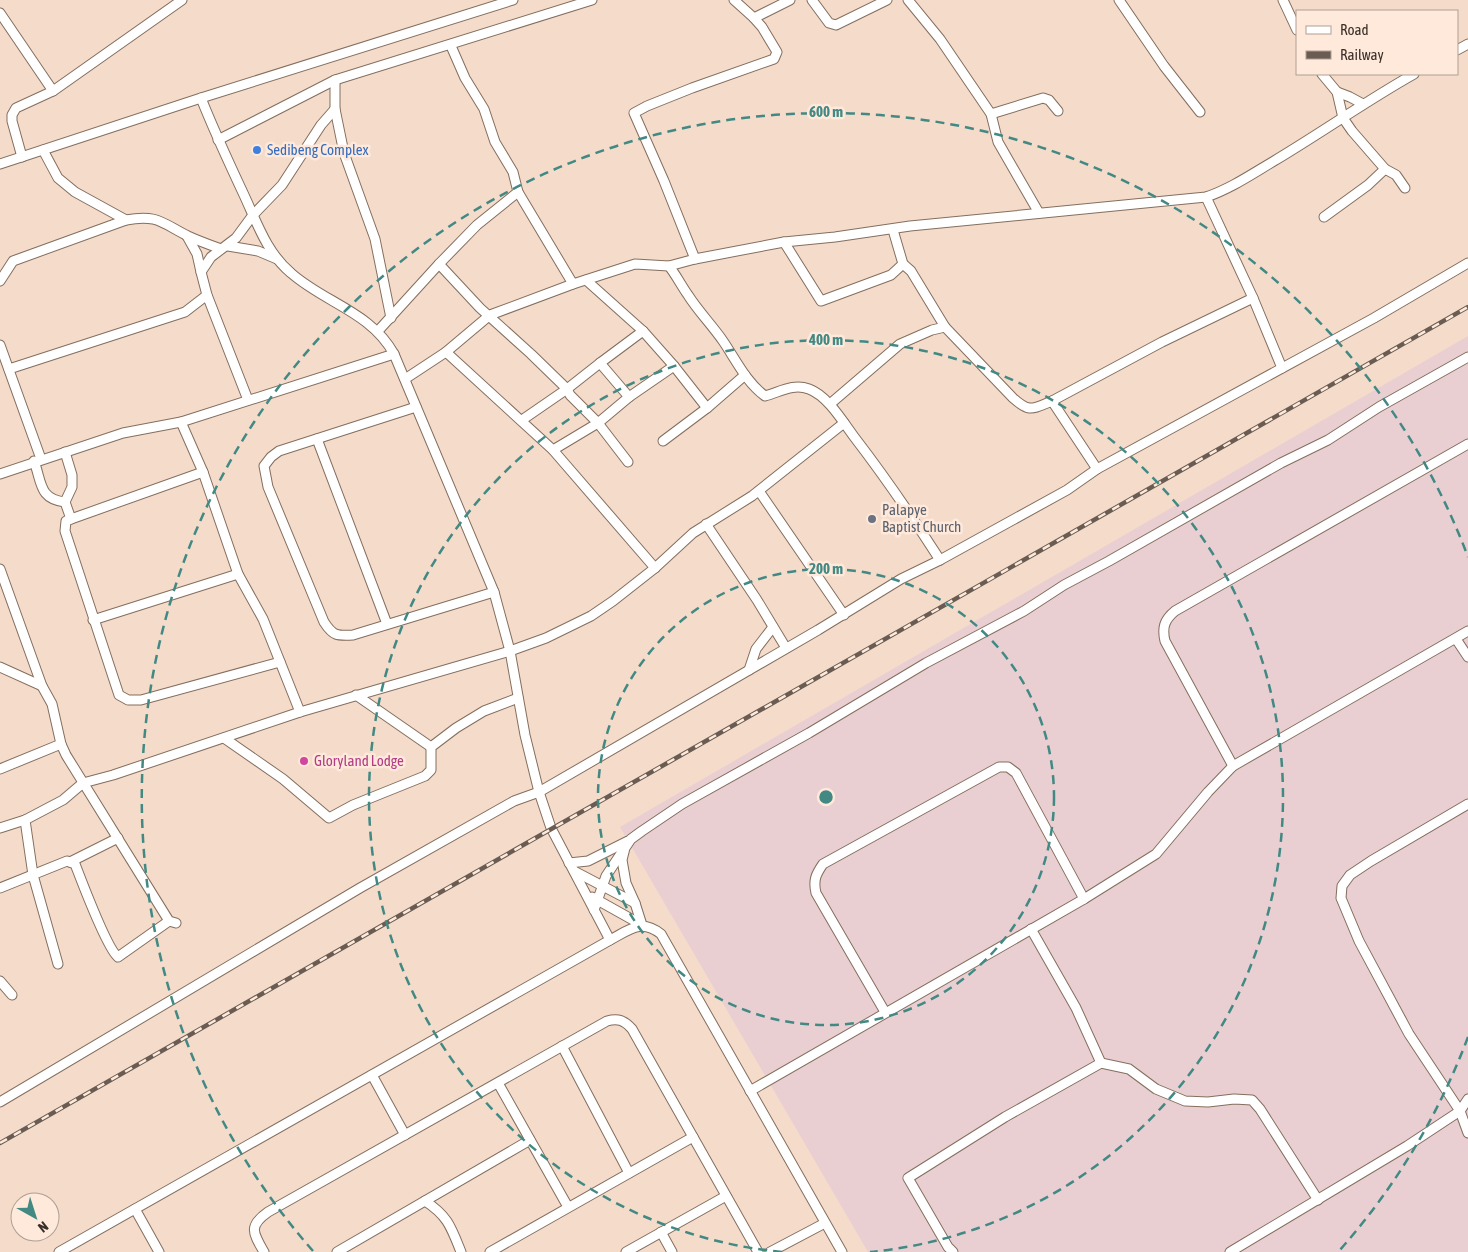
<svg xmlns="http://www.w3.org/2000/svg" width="1468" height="1252" font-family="'Asap Condensed',sans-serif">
<rect width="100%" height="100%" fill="#f4dbca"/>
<path fill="#eacfd2" d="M1468,336V1252H868L620,827Z"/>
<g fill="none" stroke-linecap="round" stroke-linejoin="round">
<g stroke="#846e5e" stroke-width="11">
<g id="minor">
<path d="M734,0L754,18"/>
<path d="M812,0L829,23L836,25L887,0"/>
<path d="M908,0L940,39L991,114L998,142L1039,213"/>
<path d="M1119,0L1164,66L1200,112"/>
<path d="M1283,0L1297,30"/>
<path d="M0,13L53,91"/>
<path d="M451,46L465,78L484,109L495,142L513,172L518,192L573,284"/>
<path d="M1457,50L1468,44"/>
<path d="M1322,74L1337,92L1343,118L1352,131L1385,169L1396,175L1405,188"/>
<path d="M335,80V109L344,153L375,239L391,318"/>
<path d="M1337,92L1350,97L1363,104"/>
<path d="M201,98C214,131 229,163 244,195C257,223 267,253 291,273C325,303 371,312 394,354L494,592L510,651L525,735L539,792L551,828L610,940"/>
<path d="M991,114L1043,98L1049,100L1058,111"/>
<path d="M218,140L335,80L592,0"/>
<path d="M43,150L58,178L75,192L126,220"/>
<path d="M22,157L12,121V115L16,108L53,91L182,0"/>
<path d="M0,164L201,98L513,0"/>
<path d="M1324,217L1368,185L1385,169"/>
<path d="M893,230L903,264L911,271L945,327L1013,398C1030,413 1032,409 1052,401L1162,342L1253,298L1206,197"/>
<path d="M187,236L197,254L201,272"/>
<path d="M784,242L821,301L891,275L903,264"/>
<path d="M228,246L258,251L277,259"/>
<path d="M695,259L664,181L634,113L647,106L692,88L774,59L777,52L762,27L754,18L790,0"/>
<path d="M439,264L480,308L531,354L567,389L570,395L598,423L628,462"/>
<path d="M669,266C676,275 681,285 688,295C698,311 712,325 723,341C736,360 746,382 765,396C780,392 793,383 809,389C828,396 843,422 855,438C885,477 913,518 940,560"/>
<path d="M586,280L643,331L674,366"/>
<path d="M0,281L13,261L126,220C157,214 162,223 188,236C199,241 210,245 221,249"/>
<path d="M1253,298L1282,368"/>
<path d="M378,331L439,264L477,225L518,192"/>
<path d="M0,345L41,459"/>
<path d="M446,352L553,450L655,568"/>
<path d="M600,363L643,331"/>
<path d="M9,369L185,312L207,295"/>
<path d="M405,379L446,352L490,315L573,284L635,264L669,266L695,259L784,242L835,237L910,226L1206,197C1230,189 1252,174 1274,161C1321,133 1366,101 1414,74"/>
<path d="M248,400L207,295L201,272L211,257L236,238L253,215L282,185L321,125L335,109"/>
<path d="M1052,401L1097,469"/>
<path d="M830,404L900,344L932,330L945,327"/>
<path d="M416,407L279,451L271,457L264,466L268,487L324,622C333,636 337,636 353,635L494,592"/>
<path d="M522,420L567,389L600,363L629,397"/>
<path d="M181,422L203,472L238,574L263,619L300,712"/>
<path d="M317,439L387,624"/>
<path d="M663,441L707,408"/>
<path d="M553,450L598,423L629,397L674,366L707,408L745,375"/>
<path d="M65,452L72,475V487L65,502L71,519"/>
<path d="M34,461C42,483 39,499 65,502"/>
<path d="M203,472L71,519L66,521L65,531L119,695L128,700H141L280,662"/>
<path d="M0,474L123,433L181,422L394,354"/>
<path d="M759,491L844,615"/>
<path d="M706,524L757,600L786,648"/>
<path d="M0,569L42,686L52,704L61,744L66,755L169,921L176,923"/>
<path d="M93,620L238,574"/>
<path d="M1456,639L1468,657"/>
<path d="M0,667L42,686"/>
<path d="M749,670L756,649L773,627"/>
<path d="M356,695L431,747"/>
<path d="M224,738L283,779L329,818L353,805L425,776L431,770V747L456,728L484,711L518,698"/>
<path d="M1233,766L1165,641C1162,628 1164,620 1175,611L1468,444"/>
<path d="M0,769L61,744"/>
<path d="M1468,804L1371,861L1350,875L1342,886L1341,898L1359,941L1409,1034L1460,1111L1468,1133"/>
<path d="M25,820L33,875L58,964"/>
<path d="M0,828L25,820L63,800L83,783L113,775L300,712L510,651L546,638L591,616L613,601L655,568L693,533L752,496L844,423"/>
<path d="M70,862L118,838"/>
<path d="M569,863L588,861L628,841"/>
<path d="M574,871L635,903"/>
<path d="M0,888L67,861L75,864C82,882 107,949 118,957L169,921"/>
<path d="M592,897L642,925"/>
<path d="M594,910L606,876L622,852"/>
<path d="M642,925L635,903L626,883L622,860L625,848L631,839L642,831L682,804L809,733L926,663L1024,611L1064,585L1109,561L1281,463L1328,440L1379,407L1468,357"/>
<path d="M1031,929L1076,1008L1101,1063L1129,1069L1156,1089L1185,1101L1208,1102L1234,1099L1252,1100L1260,1109L1318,1200"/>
<path d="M0,981L12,995"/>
<path d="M885,1012L816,893C813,880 816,874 823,864L999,767H1008L1016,773L1084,899"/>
<path d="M562,1046L629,1173"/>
<path d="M372,1075L405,1135"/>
<path d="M498,1083L568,1207"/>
<path d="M750,1091L1084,899L1156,854L1208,792L1233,766L1468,631"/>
<path d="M0,1102L360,888L514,801L539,792L818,630L901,579L940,560L1067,490L1097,469L1374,318L1468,263"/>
<path d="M425,1201C448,1216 451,1227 461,1252"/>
<path d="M135,1209L159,1252"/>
<path d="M661,1232L672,1252"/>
<path d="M59,1252C243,1149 426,1044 610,940C629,930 641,918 661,934L842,1252"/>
<path d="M264,1252C253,1233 248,1226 268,1212L607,1021C618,1018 624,1020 632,1029L758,1252"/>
<path d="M337,1252L530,1140"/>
<path d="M490,1252L693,1137"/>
<path d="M626,1252L726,1196"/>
<path d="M770,1252L825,1223"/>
<path d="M953,1252L948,1247L908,1178L1005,1117L1101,1063"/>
<path d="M1230,1252L1407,1146L1460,1111L1468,1099"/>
</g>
</g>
<use href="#minor" stroke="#fff" stroke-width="9"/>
<g stroke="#6a5c52" stroke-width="4.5">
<path id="rail" d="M0,1143L1468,307"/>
</g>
<use href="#rail" stroke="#fee9db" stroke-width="2.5" stroke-dasharray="8" stroke-linecap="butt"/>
</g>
<g fill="none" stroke="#428984" stroke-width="2.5" stroke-dasharray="9 6">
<circle cx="826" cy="797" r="228"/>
<path d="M782 1252A457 457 0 1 1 870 1252"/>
<path d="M1468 1037A685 685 0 0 1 1339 1251M313 1251A685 685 0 1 1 1468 557"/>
</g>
<circle fill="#3f7fe0" stroke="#fee9db" stroke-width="2" cx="257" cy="150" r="5"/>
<circle fill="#6b7280" stroke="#fee9db" stroke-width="2" cx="872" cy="519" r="5"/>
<circle fill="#d1479c" stroke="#fee9db" stroke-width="2" cx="304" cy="761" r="5"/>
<g text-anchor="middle" stroke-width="5" stroke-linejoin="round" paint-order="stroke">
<g font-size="15" fill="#366cbe" stroke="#fee9db" text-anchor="start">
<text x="267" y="155">Sedibeng Complex</text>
</g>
<g font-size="15" fill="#5b616d" stroke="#fee9db" text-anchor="start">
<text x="882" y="515">Palapye<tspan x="882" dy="17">Baptist Church</tspan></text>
</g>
<g font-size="15" fill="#b23c85" stroke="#fee9db" text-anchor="start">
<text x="314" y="766">Gloryland Lodge</text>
</g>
</g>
<circle cx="826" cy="797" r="8" fill="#428984" stroke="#fee9db" stroke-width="2.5"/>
<g font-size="15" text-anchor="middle" font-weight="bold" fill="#428984" stroke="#fee9db" stroke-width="5" stroke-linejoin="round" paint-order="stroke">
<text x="826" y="117">600 m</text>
<text x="826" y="345">400 m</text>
<text x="826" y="574">200 m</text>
</g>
<rect x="1296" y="10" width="162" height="65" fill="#fee9db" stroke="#af9f93"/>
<rect x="1306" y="26" width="25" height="8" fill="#ffffff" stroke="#af9f93"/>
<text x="1340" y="35" font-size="15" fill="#392f28">Road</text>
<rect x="1306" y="51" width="25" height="8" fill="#6a5c52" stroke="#af9f93"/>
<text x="1340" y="60" font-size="15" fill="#392f28">Railway</text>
<g transform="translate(35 1217) rotate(141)"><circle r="24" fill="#fee9db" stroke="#af9f93"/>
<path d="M0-4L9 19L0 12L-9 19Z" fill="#428984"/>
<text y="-8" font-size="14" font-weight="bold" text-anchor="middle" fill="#392f28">N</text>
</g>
</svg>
